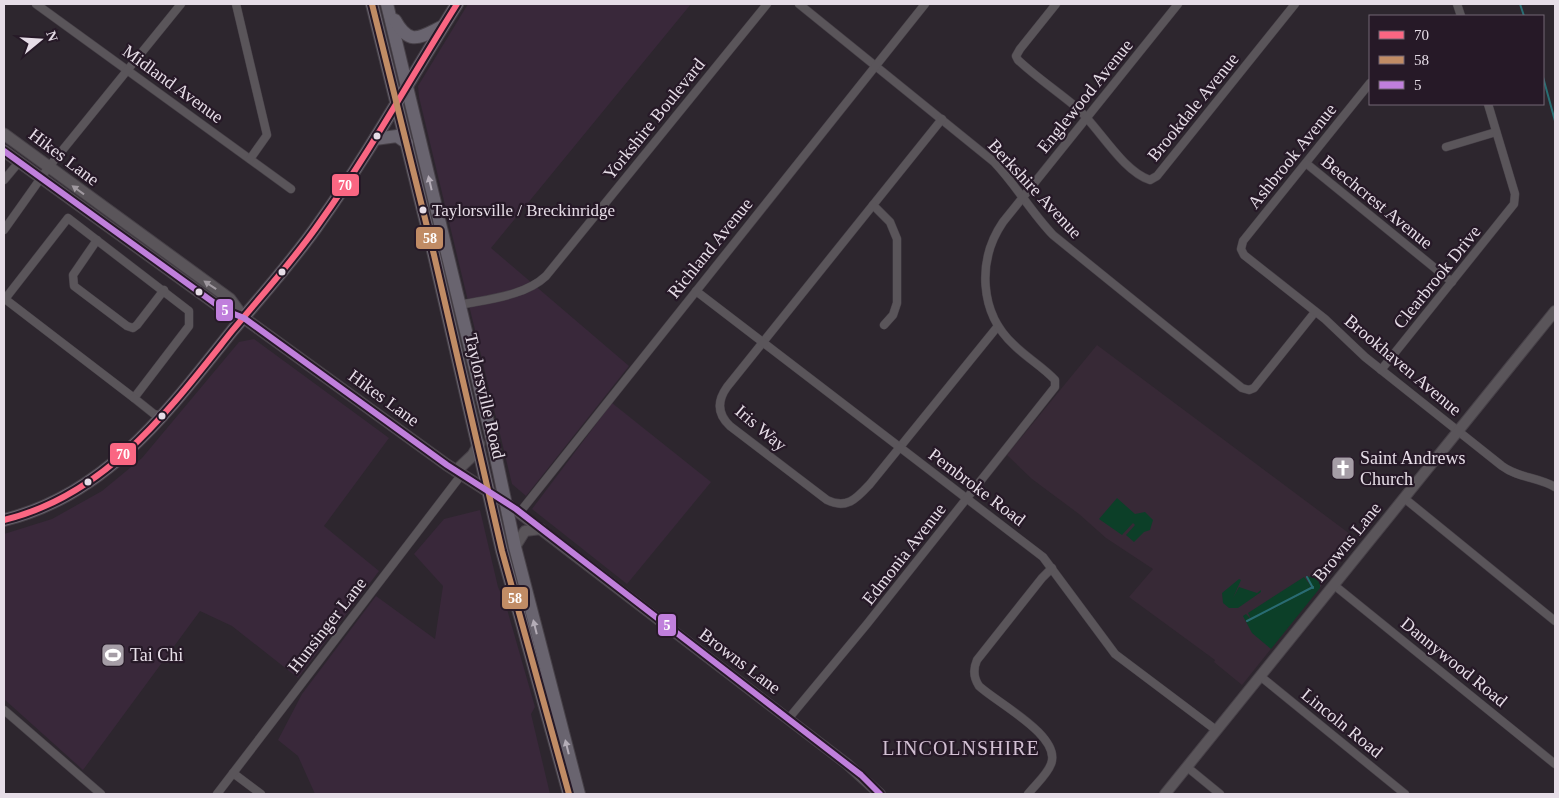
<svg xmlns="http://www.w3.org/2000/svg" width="1559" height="798" font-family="Georgia,serif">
<rect width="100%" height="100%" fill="#2d262e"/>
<g fill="#39283a">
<path d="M468,4H691L491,248L629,366L526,496L512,484L419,97L418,86Z"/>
<path d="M254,339L389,438L324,526L379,571L298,678L232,626L200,611L83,770L4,699V534L52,519L102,491L142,458L239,342Z"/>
<path d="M612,403L711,482L627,584L532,509Z"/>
<path d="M480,510L498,587L505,602L535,707L531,714L550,794H315L298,756L278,740L302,694L376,596L435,639L443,586L414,554L444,519Z"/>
</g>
<path fill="#372936" d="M1097,345L1358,540L1242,685L1214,662L1215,660L1129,597L1153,569L1106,538L1079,514L1032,479L1007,455Z"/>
<g fill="#0c3f28">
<path d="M1117,498L1135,514L1145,512L1153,520L1150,530L1144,532L1134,542L1126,535L1135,525L1133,523L1122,535L1099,519Z"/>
<path d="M1314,576L1320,583V588L1271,649L1252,633L1243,616L1246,614L1250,618L1247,622L1313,588L1307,577Z"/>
<path d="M1304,577L1311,586L1309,588L1251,619L1248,613Z"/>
<path d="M1239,579L1241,580L1233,598L1239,587L1257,593L1261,590V592L1238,608H1229L1223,603L1222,593Z"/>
</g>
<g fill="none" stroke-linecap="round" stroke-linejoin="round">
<g stroke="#286d73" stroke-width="2">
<path d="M1520,4L1524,16"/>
<path d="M1543,77L1555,121"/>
<path d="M1307,577L1313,588"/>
<path d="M1247,621L1313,587"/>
</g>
<g stroke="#474148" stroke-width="9">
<g id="minor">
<path d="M36,4L291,189"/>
<path d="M236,4L267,135L250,159"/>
<path d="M799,4L994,162C1016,185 1031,212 1053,235L1242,388L1249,390L1254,388L1315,312"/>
<path d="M1056,4L1020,49L1016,56L1018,60C1036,77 1057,91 1076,107C1098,126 1122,171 1150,180L1157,176L1295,4"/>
<path d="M1457,4L1461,16"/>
<path d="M1370,83L1243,241L1241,249L1244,255L1325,319L1365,357L1502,466C1518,478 1538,477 1555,487"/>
<path d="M942,119L727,387C717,401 717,414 730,426L827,500C847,510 857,498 870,484L998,326"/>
<path d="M1446,147L1496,132"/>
<path d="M1307,164L1452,282"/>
<path d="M4,180L19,162"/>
<path d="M873,205L890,222L897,239V303L893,315L884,325"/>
<path d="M68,218L189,311V326L134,398L5,299Z"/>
<path d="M4,230L48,168L181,4"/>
<path d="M97,240L73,275L74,286L127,326L133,328L137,325L164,290"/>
<path d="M696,291L1043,557L1115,654L1216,730"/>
<path d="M460,305C488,299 525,296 546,276L767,4"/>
<path d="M1381,370L1514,204L1515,194L1488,104"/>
<path d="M134,398L154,414L162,416"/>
<path d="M1404,498L1555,621"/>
<path d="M520,512L925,4"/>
<path d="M1334,585L1555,764"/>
<path d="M1260,676L1405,794"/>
<path d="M4,710L101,794"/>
<path d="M789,718L867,624L1055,387V380C1043,367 1027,358 1014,345C979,313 977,260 1003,222L1178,4"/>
<path d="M1187,767L1220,794"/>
<path d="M233,773L261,794"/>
<path d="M217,794L462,474"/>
<path d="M1028,794C1035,785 1047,775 1051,764C1062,736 997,703 979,686C973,677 973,669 977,660L1042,578L1052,568"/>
</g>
</g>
<g stroke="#474148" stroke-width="12">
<g id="tertiary">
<path d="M506,503L847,764L880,794"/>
<path d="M515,547L525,531L541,529"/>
<path d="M1165,794L1555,311"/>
</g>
</g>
<g stroke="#474148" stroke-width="13">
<g id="secondary">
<path d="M4,134L230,299L243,317"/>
<path d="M4,151L224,310L244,318L447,465L506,503"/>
<path d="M456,471L473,455L479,444"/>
</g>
</g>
<g stroke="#474148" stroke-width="14">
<g id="primary">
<path d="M372,4L434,255L502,551L569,794"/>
<path d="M387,4L492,439L515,547L579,794"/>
<path d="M395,20C410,47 420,37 443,26"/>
<path d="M375,139L397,136L407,143"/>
<path d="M4,520C107,495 169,410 232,331C262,295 293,261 320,222C370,152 411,77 457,4"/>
</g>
</g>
<use href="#minor" stroke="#5a555a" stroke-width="8"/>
<use href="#tertiary" stroke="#5a555a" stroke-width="10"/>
<use href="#secondary" stroke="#5a555a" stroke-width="11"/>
<use href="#primary" stroke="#69646f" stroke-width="12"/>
<g stroke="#261927" stroke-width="10">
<path id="bus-1" d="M4,520C107,495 169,410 232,331C262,295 293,261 320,222C370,152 411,77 457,4"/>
</g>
<g stroke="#261927" stroke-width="10">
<path id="bus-2" d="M372,4L434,255L502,551L569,794"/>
</g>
<g stroke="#261927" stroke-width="10">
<path id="bus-3" d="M4,151L224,310L244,318L447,465L516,509L861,775L880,794"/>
</g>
<use href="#bus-1" stroke="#fa6682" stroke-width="6"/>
<use href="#bus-2" stroke="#c18c65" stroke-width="6"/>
<use href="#bus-3" stroke="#c07fdc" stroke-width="6"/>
</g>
<defs><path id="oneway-solid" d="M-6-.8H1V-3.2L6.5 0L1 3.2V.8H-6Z" transform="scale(1.25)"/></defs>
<g fill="#b4adb7">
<use href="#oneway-solid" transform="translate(430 183) rotate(-103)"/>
<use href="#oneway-solid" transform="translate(535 627) rotate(-104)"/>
<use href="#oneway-solid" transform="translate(567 747) rotate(-104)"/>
</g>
<g fill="#a099a0">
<use href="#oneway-solid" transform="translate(78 190) rotate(-144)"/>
<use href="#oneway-solid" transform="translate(210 285) rotate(-146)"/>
</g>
<defs>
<g id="church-square" transform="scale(1.25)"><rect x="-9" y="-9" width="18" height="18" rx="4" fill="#a59da6" stroke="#261927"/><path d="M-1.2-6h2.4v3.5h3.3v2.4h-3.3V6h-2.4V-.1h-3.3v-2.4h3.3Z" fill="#fff"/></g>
<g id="stadium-square" transform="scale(1.25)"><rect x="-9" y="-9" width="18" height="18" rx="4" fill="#a59da6" stroke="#261927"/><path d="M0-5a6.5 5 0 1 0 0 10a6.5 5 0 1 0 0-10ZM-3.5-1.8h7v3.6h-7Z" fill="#fff"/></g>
</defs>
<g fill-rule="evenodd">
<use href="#church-square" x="1343" y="468"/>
<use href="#stadium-square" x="113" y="655"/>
</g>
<g fill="#e6dde7" stroke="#261927" stroke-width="2">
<circle cx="377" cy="136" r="4.5"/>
<circle cx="423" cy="210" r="4.5"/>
<circle cx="282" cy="272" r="4.5"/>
<circle cx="199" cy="292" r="4.5"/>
<circle cx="162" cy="416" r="4.5"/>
<circle cx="88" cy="482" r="4.5"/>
</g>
<g text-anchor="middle" stroke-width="4.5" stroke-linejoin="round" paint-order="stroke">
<g font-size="17" fill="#e6dde7" stroke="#261927" text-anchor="start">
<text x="432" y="216">Taylorsville / Breckinridge</text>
</g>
<g font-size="18" fill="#e6dde7" stroke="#261927">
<text transform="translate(173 84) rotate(36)" y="6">Midland Avenue</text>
<text transform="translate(1085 96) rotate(-51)" y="6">Englewood Avenue</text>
<text transform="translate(1193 107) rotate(-51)" y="6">Brookdale Avenue</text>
<text transform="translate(654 119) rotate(-51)" y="6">Yorkshire Boulevard</text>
<text transform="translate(1292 156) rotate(-51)" y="6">Ashbrook Avenue</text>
<text transform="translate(64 157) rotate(37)" y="6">Hikes Lane</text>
<text transform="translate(1035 189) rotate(47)" y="6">Berkshire Avenue</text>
<text transform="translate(1377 202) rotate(39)" y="6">Beechcrest Avenue</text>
<text transform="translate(710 248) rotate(-51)" y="6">Richland Avenue</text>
<text transform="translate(1437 277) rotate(-51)" y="6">Clearbrook Drive</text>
<text transform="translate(1403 365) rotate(40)" y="6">Brookhaven Avenue</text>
<text transform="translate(485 396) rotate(77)" y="6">Taylorsville Road</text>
<text transform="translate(384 398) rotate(36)" y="6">Hikes Lane</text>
<text transform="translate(761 428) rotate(40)" y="6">Iris Way</text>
<text transform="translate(977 487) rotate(37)" y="6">Pembroke Road</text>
<text transform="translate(1347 542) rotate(-51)" y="6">Browns Lane</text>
<text transform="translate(904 554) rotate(-52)" y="6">Edmonia Avenue</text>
<text transform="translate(327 625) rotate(-52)" y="6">Hunsinger Lane</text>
<text transform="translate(740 661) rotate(37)" y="6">Browns Lane</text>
<text transform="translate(1454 662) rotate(39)" y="6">Dannywood Road</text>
<text transform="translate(1342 723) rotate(39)" y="6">Lincoln Road</text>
</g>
<g font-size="18" fill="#e6dde7" stroke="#261927" text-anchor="start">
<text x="1360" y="464">Saint Andrews<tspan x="1360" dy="21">Church</tspan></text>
<text x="130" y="661">Tai Chi</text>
</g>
<g font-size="20" letter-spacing="1" fill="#d2c0d3" stroke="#261927">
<text x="961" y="755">LINCOLNSHIRE</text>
</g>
</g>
<g stroke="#261927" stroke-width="2">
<rect x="331" y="173" width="29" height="24" rx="5" fill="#fa6682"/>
<rect x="415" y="226" width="29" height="24" rx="5" fill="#c18c65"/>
<rect x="215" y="298" width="19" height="24" rx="5" fill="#c07fdc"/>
<rect x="109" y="442" width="28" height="24" rx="5" fill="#fa6682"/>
<rect x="501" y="586" width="28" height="24" rx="5" fill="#c18c65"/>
<rect x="657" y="613" width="20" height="24" rx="5" fill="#c07fdc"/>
</g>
<g font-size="14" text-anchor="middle" font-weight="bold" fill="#fff">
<text x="345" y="190">70</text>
<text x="430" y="243">58</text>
<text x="225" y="315">5</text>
<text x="123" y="459">70</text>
<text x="515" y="603">58</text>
<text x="667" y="630">5</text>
</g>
<rect width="1559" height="798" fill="none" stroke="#e6dde7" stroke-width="10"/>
<rect x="1369" y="15" width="175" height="90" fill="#261927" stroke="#736774"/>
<rect x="1379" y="31" width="25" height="8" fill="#fa6682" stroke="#736774"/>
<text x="1414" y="40" font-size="15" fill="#e6dde7">70</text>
<rect x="1379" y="56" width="25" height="8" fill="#c18c65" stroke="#736774"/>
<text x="1414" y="65" font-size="15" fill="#e6dde7">58</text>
<rect x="1379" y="81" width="25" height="8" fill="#c07fdc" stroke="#736774"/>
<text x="1414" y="90" font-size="15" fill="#e6dde7">5</text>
<g transform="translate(40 40) rotate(72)" stroke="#261927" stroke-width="4" paint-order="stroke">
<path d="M0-4L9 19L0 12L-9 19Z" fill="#e6dde7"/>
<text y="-8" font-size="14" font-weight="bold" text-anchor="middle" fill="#e6dde7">N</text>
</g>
</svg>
